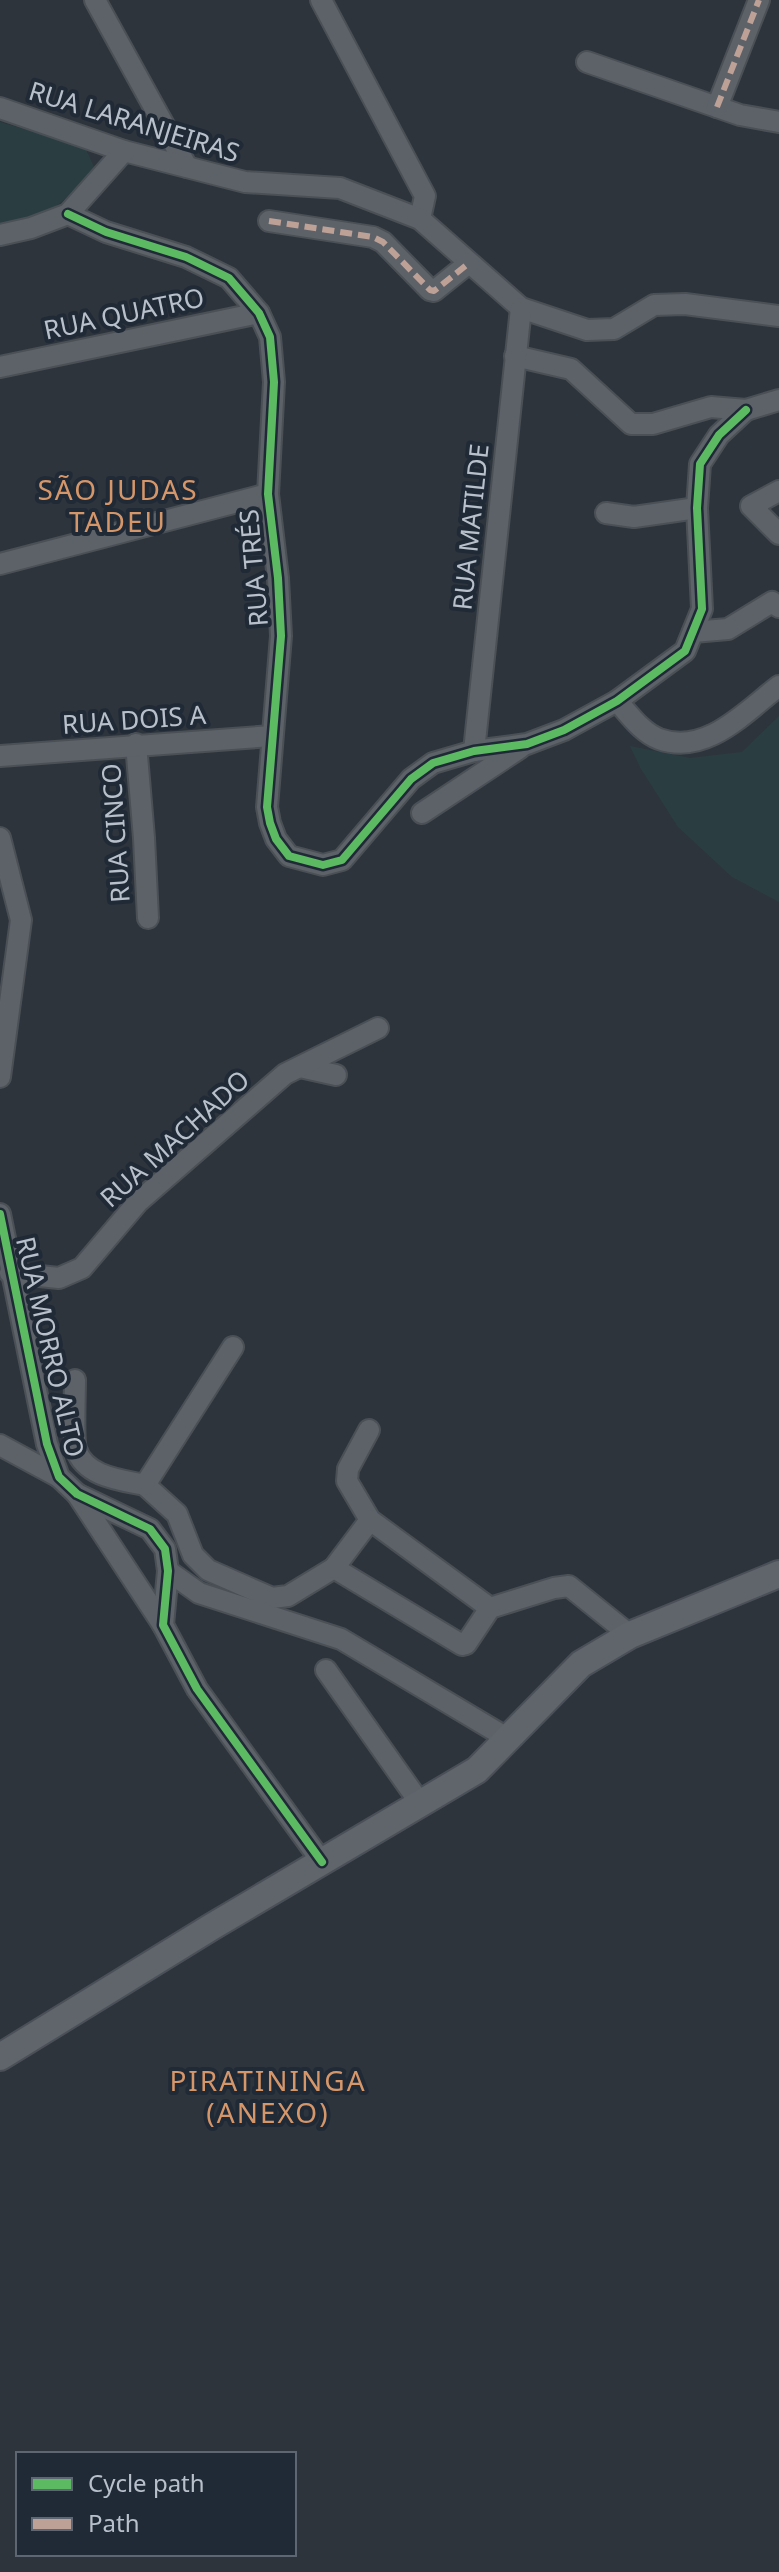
<svg xmlns="http://www.w3.org/2000/svg" width="779" height="2572" font-family="'Noto Sans',sans-serif">
<rect width="100%" height="100%" fill="#2d343c"/>
<g fill="#2a3e42">
<path d="M0,122L85,147L94,167C64,203 46,220 0,232Z"/>
<path d="M779,716V902L732,877L678,827L641,769L630,746L690,758L742,752Z"/>
</g>
<g fill="none" stroke-linecap="round" stroke-linejoin="round">
<g stroke="#4b5056" stroke-width="24">
<g id="minor">
<path d="M95,0L187,167"/>
<path d="M321,0L425,196L420,219"/>
<path d="M587,62L740,115L779,122"/>
<path d="M717,107L759,0"/>
<path d="M0,108L124,151L245,182L340,188L420,219L521,308L587,330L614,329L654,305L685,304L779,316"/>
<path d="M68,214L106,232L186,257L229,278L259,313L270,337L274,382L268,494L278,578L281,636L267,807L270,823L276,839L289,856L323,865L342,860L411,779L433,763L474,751L527,744L564,730L617,701L685,651L702,609L697,508L700,464L719,435L746,410"/>
<path d="M269,221L373,237L383,242L430,290L434,291L469,263"/>
<path d="M0,235L31,228L68,214L124,151"/>
<path d="M515,356L571,369L631,424H653L711,407L746,410L779,400"/>
<path d="M0,367L259,313"/>
<path d="M779,491L751,506L779,534"/>
<path d="M606,513L634,517L697,508"/>
<path d="M0,564L268,494"/>
<path d="M693,632L728,629L772,602L779,607"/>
<path d="M617,701C629,714 641,732 659,739C706,756 745,712 779,686"/>
<path d="M136,744L144,838L148,918"/>
<path d="M474,751L521,308"/>
<path d="M0,756L272,736"/>
<path d="M422,813L520,748"/>
<path d="M0,838L21,920L0,1077"/>
<path d="M300,1067L336,1075"/>
<path d="M0,1214L47,1444L59,1477L77,1494L150,1529L165,1549L168,1571L163,1625L197,1689L322,1862"/>
<path d="M10,1273L59,1278L82,1268L138,1202L285,1074L378,1028"/>
<path d="M233,1347L145,1485L177,1514L193,1555L208,1570L272,1598L288,1596L334,1568L462,1645L466,1644L490,1608L554,1588L569,1586L630,1635"/>
<path d="M75,1380C75,1394 73,1439 76,1449C85,1477 121,1480 145,1485"/>
<path d="M369,1430L348,1469L347,1481L370,1520L490,1608"/>
<path d="M0,1445L59,1477"/>
<path d="M77,1494L163,1625"/>
<path d="M334,1568L370,1520"/>
<path d="M168,1571L199,1593L341,1639L507,1738"/>
<path d="M326,1670L420,1803"/>
</g>
</g>
<g stroke="#4b5058" stroke-width="30">
<path id="major" d="M0,2057L213,1926L477,1770L581,1664L630,1635L779,1574"/>
</g>
<use href="#minor" stroke="#5d6269" stroke-width="20"/>
<use href="#major" stroke="#5f656b" stroke-width="26"/>
<g stroke="#bda197" stroke-width="6" stroke-dasharray="12 6" stroke-linecap="butt">
<path d="M717,107L759,0"/>
<path d="M269,221L373,237L383,242L430,290L434,291L469,263"/>
</g>
<g stroke="#202a37" stroke-width="13">
<g id="cycleway">
<path d="M68,214L106,232L186,257L229,278L259,313L270,337L274,382L268,494L278,578L281,636L267,807L270,823L276,839L289,856L323,865L342,860L411,779L433,763L474,751L527,744L564,730L617,701L685,651L702,609L697,508L700,464L719,435L746,410"/>
<path d="M0,1214L47,1444L59,1477L77,1494L150,1529L165,1549L168,1571L163,1625L197,1689L322,1862"/>
</g>
</g>
<use href="#cycleway" stroke="#5cba63" stroke-width="8"/>
</g>
<g text-anchor="middle" stroke-width="8" stroke-linejoin="round" paint-order="stroke">
<g font-size="26" fill="#b8c0cb" stroke="#202a37">
<text transform="translate(134 122) rotate(17)" y="9">RUA LARANJEIRAS</text>
<text transform="translate(124 314) rotate(-12)" y="9">RUA QUATRO</text>
<text transform="translate(471 527) rotate(-84)" y="9">RUA MATILDE</text>
<text transform="translate(254 568) rotate(-95)" y="9">RUA TRÉS</text>
<text transform="translate(134 720) rotate(-4)" y="9">RUA DOIS A</text>
<text transform="translate(116 833) rotate(-94)" y="9">RUA CINCO</text>
<text transform="translate(175 1139) rotate(-42)" y="9">RUA MACHADO</text>
<text transform="translate(50 1347) rotate(77)" y="9">RUA MORRO ALTO</text>
</g>
<g font-size="28" letter-spacing="2" fill="#d5966a" stroke="#202a37">
<text x="118" y="500">SÃO JUDAS<tspan x="118" dy="32">TADEU</tspan></text>
<text x="268" y="2091">PIRATININGA<tspan x="268" dy="32">(ANEXO)</tspan></text>
</g>
</g>
<rect x="16" y="2452" width="280" height="104" fill="#202a37" stroke="#5d6672" stroke-width="2"/>
<rect x="32" y="2478" width="40" height="12" fill="#5cba63" stroke="#5d6672" stroke-width="2"/>
<text x="88" y="2492" font-size="24" fill="#b8c0cb">Cycle path</text>
<rect x="32" y="2518" width="40" height="12" fill="#bda197" stroke="#5d6672" stroke-width="2"/>
<text x="88" y="2532" font-size="24" fill="#b8c0cb">Path</text>
</svg>
